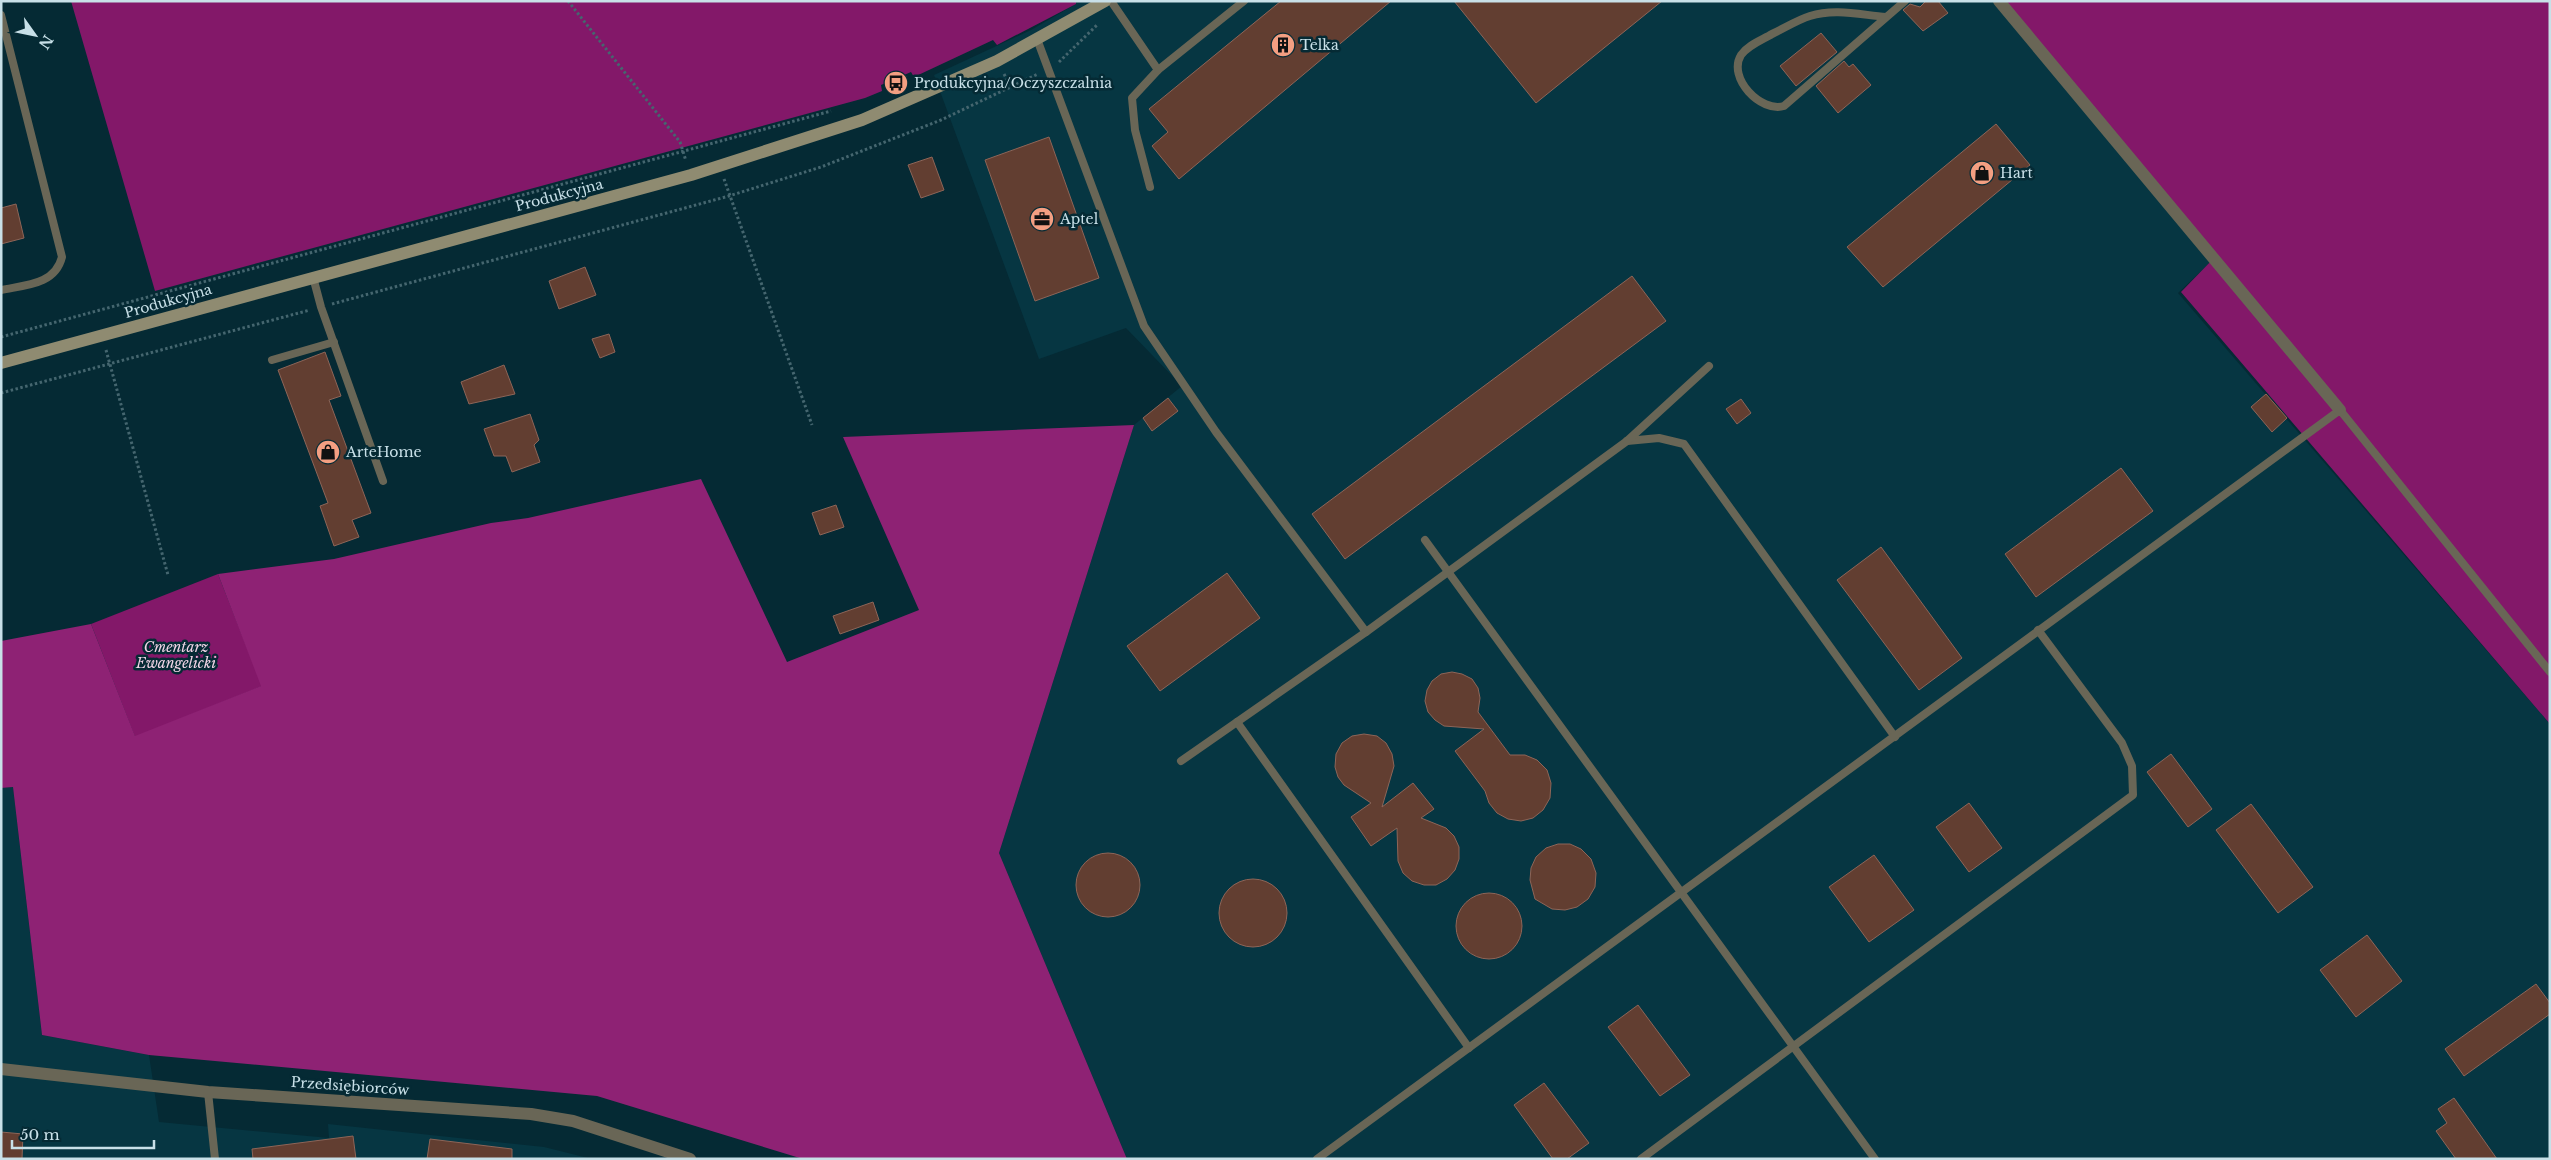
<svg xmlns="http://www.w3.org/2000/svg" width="2551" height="1160" font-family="'Libre Baskerville',serif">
<rect width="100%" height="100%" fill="#052a34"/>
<g fill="#063642">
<path d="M1076,1H1999L2215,258L2178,293L2550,724V1159H1127L999,853L1134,425L1182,386L1126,328L1039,359L934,75L1031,30L1076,4Z"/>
<path d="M13,787L42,1035L149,1055L159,1122L329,1138L328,1124L544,1147L592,1159H1V788Z"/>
</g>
<g fill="#831869">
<path d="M71,1H1076V4L997,45L993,40L914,77L911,72L881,85L882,91L865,98L155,291Z"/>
<path d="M1999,1H2550V724L2181,292L2214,258Z"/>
<path d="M218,574L262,686L135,737L91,624Z"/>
</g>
<path fill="#8e2274" d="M1134,425L999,853L1127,1159H803L597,1096L149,1055L42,1035L13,787L1,788V641L91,624L135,736L261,686L218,574L334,559L491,523L528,518L701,479L787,662L919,610L843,437Z"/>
<g fill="#623e31" stroke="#8d6558">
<path d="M1281,1H1391L1179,179L1152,146L1168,132L1149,109Z"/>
<path d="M1454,1H1662L1536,103Z"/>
<path d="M1926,1H1938L1948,13L1923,31L1903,10L1910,4L1920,7Z"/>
<path d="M1821,33L1837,52L1796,86L1780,66Z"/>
<path d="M1844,61L1849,67L1853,64L1871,85L1838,113L1816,86Z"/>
<path d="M1996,124L2030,165L1883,287L1847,247Z"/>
<path d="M1049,137L1099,278L1035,301L985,160Z"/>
<path d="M932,157L944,190L921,198L908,165Z"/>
<path d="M16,204L24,238L1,244V208Z"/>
<path d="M585,267L596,295L559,309L549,281Z"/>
<path d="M1632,276L1666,321L1345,559L1312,514Z"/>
<path d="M609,334L615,352L600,358L592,339Z"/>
<path d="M325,352L341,396L329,400L371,513L352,520L359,537L334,546L320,506L328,503L278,370Z"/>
<path d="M504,365L515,394L469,404L461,382Z"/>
<path d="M2266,394L2287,418L2272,432L2251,407Z"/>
<path d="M1168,398L1178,411L1152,431L1143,418Z"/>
<path d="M1741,399L1751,413L1737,424L1726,409Z"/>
<path d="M530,414L539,440L534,445L540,462L512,472L506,456H494L484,429Z"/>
<path d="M2121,468L2153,511L2036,597L2005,554Z"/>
<path d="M836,505L844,527L820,535L812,513Z"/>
<path d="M1881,547L1962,658L1919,690L1837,580Z"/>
<path d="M1227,573L1260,618L1160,691L1127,646Z"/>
<path d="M873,602L879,620L840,634L833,616Z"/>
<path d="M1452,672L1462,674L1472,679L1478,688L1480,698L1478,712L1510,755H1525L1537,760L1547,770L1551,783L1550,798L1543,810L1533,818L1521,821L1508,819L1497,813L1489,803L1485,791L1455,751L1484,729L1444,726L1435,720L1428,712L1425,701L1427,690L1432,681L1441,674Z"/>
<path d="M1364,734L1377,736L1386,743L1392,754L1394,766L1382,807L1413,783L1434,809L1421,818L1446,828L1454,836L1459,847V859L1455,870L1447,879L1436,885H1424L1412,881L1403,873L1398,861L1397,828L1371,846L1351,817L1371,803L1344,785L1338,777L1335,767L1336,754L1342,743L1352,736Z"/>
<path d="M2171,754L2212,809L2188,827L2147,772Z"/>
<path d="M1969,803L2002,848L1969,872L1936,827Z"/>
<path d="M2251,804L2313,887L2278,913L2216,830Z"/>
<path d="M1558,844H1570L1581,849L1591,859L1596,873L1595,887L1588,899L1577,907L1565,910L1552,909L1535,899L1530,880L1531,868L1536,857L1546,848Z"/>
<circle cx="1108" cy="885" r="32"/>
<path d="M1874,855L1914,910L1869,942L1829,887Z"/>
<circle cx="1253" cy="913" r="34"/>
<circle cx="1489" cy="926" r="33"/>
<path d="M2367,935L2402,981L2356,1017L2320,970Z"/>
<path d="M2536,984L2550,1003V1014L2464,1076L2445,1049Z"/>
<path d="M1638,1005L1690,1075L1660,1096L1608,1027Z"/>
<path d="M1544,1083L1589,1143L1567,1159H1553L1514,1105Z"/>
<path d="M2454,1098L2497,1159H2456L2436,1131L2447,1123L2438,1109Z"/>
<path d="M1,1132L23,1134L22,1159H1Z"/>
<path d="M353,1136L356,1159H253L252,1149Z"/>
<path d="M430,1139L512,1149V1159H427Z"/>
</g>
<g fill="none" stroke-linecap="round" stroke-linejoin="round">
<g stroke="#45666f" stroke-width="3" stroke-dasharray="2.5 2.5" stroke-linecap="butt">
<path d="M568,1L680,142L686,161"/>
<path d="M1059,62L1097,25"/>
<path d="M1004,74L1011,87"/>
<path d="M724,179L812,425"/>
<path d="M332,304L729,196L821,167L941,120L1038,74"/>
<path d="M1,337L831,111"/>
<path d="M106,350L168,575"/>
<path d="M1,393L310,310"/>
</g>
<g stroke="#696656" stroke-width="8">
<path d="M1111,1L1158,70"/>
<path d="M1,15L62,257C55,285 25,285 1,290"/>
<path d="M1886,17C1861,15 1835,8 1810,16C1797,20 1785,28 1772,34C1762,40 1748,45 1741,55C1727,78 1761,113 1784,106L1905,1"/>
<path d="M1037,39L1144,326L1216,432L1366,632L1181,761"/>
<path d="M1150,187L1135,130L1132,98L1158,70L1244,1"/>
<path d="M313,277L321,307L383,481"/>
<path d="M272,360L334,342"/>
<path d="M1627,441L1659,438L1684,444L1895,737"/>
<path d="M1425,540L1875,1159"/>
<path d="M1366,632L1627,441L1709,366"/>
<path d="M1237,722L1469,1048"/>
<path d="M208,1092L215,1159"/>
<path d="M1317,1159L2340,410L2550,672"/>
<path d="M1641,1159L2133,795L2132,766L2122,743L2038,630"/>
</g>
<g stroke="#696656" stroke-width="12">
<path d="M1999,1L2340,410"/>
<path d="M1,1069L208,1092L531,1114L573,1121L690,1159"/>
</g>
<path stroke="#8f8b71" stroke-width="12" d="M1,363L691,175L862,120L997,61L1105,1"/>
</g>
<defs>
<g id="building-disc" transform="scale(1.25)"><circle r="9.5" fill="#f39f82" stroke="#052a34"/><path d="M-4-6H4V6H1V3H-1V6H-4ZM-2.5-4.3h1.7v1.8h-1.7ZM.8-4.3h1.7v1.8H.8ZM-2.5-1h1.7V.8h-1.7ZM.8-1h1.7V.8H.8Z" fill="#111"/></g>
<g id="bus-disc" transform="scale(1.25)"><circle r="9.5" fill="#f39f82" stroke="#052a34"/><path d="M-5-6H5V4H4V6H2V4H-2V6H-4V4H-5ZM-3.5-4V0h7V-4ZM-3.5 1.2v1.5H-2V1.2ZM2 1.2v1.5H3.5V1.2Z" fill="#111"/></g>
<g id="shop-disc" transform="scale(1.25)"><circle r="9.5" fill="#f39f82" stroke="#052a34"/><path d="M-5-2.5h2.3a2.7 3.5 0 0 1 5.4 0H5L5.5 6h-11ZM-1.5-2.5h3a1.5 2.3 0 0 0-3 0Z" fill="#111"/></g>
<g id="office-disc" transform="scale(1.25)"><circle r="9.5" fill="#f39f82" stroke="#052a34"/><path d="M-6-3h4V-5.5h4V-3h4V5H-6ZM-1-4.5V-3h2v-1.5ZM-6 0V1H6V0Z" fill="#111"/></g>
</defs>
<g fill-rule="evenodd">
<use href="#building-disc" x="1283" y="45"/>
<use href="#bus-disc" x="896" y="83"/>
<use href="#shop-disc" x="1982" y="173"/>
<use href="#office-disc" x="1042" y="219"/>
<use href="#shop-disc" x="328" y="452"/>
</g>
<g text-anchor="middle" stroke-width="5" stroke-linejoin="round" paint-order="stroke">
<g font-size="14" fill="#c8e0e8" stroke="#052a34" text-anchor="start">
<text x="1300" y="50">Telka</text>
<text x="914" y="88">Produkcyjna/Oczyszczalnia</text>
<text x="2000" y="178">Hart</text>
<text x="1060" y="224">Aptel</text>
<text x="346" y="457">ArteHome</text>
</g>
<g font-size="14" fill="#c8e0e8" stroke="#052a34">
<text transform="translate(559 195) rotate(-15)" y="5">Produkcyjna</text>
<text transform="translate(168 301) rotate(-16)" y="5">Produkcyjna</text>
<text transform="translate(350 1086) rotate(4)" y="5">Przedsiębiorców</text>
</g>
<g font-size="14" font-style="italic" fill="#f2d5e7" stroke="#052a34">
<text x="176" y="652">Cmentarz<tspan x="176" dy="16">Ewangelicki</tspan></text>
</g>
</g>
<rect width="2551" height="1160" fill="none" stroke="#c8e0e8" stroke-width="5"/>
<g transform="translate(35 35) rotate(123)" stroke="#052a34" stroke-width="4" paint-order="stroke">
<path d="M0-4L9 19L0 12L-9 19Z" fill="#c8e0e8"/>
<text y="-8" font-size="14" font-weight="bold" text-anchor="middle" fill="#c8e0e8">N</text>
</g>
<path d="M12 1140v8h142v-8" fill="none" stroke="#c8e0e8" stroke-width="2.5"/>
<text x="20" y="1140" font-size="15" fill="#c8e0e8" stroke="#052a34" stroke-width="4" paint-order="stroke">50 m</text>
</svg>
